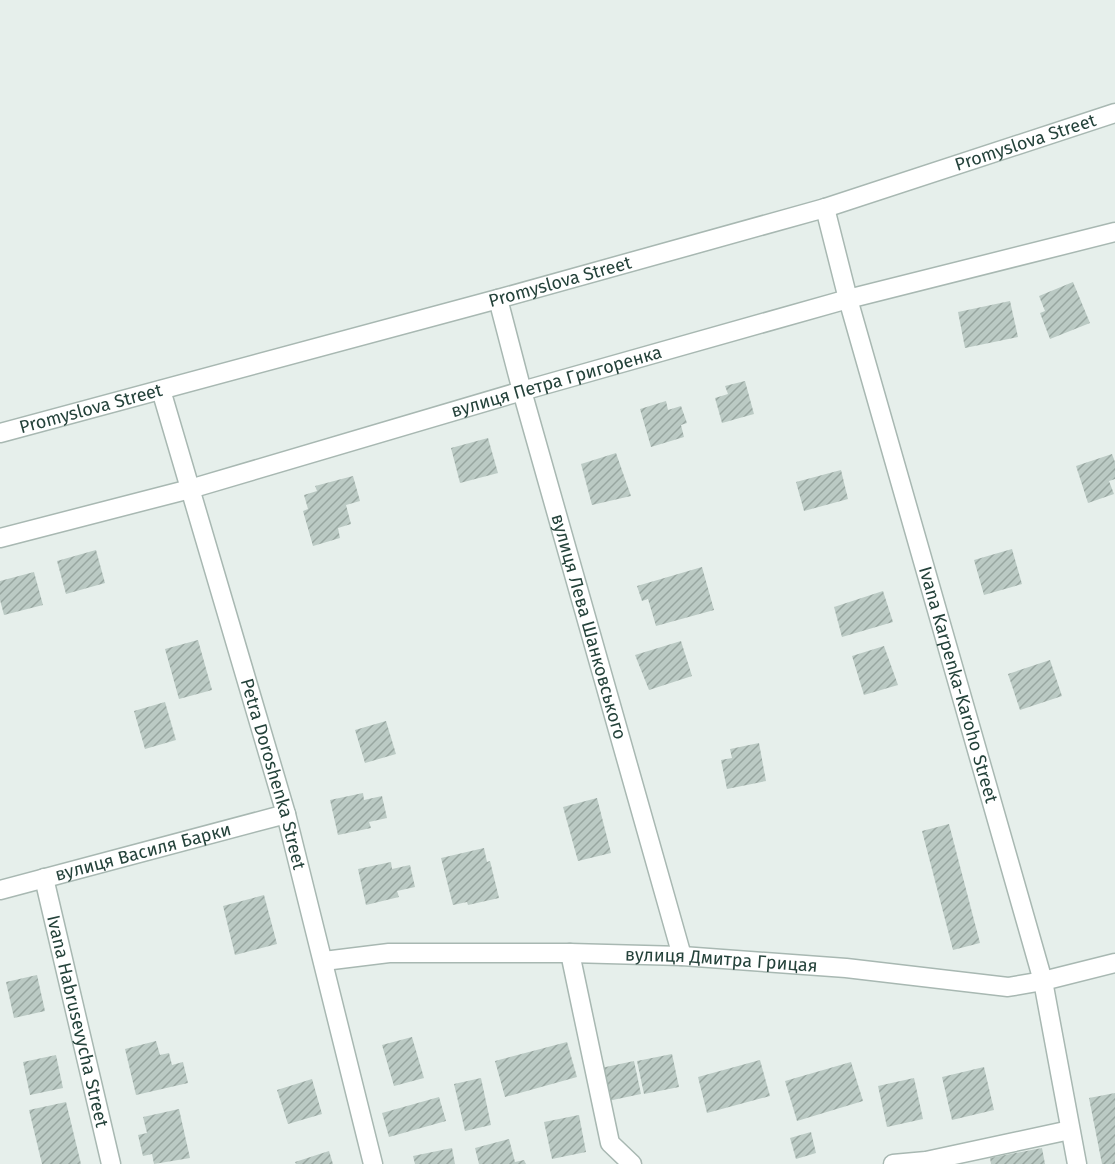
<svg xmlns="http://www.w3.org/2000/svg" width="1115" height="1164" font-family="'Fira Sans',sans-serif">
<defs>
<pattern id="building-hatch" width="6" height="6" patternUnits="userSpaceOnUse" patternTransform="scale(1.5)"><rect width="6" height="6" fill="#bbcac4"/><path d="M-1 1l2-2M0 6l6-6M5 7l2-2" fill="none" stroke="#98a6a0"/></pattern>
</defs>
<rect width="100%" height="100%" fill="#e6efeb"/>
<g fill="url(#building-hatch)">
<path d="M1073,282L1090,323L1050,339L1040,313L1045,311L1039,296Z"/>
<path d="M1010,301L1018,337L965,348L958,312Z"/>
<path d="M745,381L754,414L722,423L715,398L728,394L725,386Z"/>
<path d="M666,401L668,410L681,406L687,423L681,425L684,437L651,447L640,409Z"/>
<path d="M488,438L498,473L460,483L451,448Z"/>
<path d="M616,453L631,496L592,505L581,464Z"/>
<path d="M1112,454L1115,462V479L1109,481L1114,494L1088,503L1076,466Z"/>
<path d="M841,470L848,499L804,511L796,482Z"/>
<path d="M353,476L360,501L346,505L351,524L338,528L340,538L313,546L303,511L308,509L304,495L317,491L315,486Z"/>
<path d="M1012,549L1022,584L984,595L974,560Z"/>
<path d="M96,550L105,583L66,594L57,561Z"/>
<path d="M702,567L714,610L656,626L648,599L642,601L637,586Z"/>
<path d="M34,572L43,605L4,615L0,600V581Z"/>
<path d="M883,591L893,622L842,637L834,607Z"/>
<path d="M198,640L212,690L179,699L165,649Z"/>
<path d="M681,641L692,676L649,690L635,655Z"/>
<path d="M884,646L898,685L864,695L852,656Z"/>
<path d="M1050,660L1062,696L1020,710L1008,674Z"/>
<path d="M165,702L176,740L145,749L134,711Z"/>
<path d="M386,721L396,754L365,763L355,730Z"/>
<path d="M759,743L766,781L727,789L721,760L732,758L730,749Z"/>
<path d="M363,793L364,800L382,796L387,818L369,822L371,828L338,835L330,800Z"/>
<path d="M597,798L611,853L578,861L563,807Z"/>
<path d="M949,824L980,943L953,950L922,831Z"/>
<path d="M484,848L487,862L490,861L499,898L468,905L467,902L453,905L441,858Z"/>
<path d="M391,862L392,869L410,865L415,887L397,891L399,897L366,905L358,869Z"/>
<path d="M264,895L277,944L235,955L223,906Z"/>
<path d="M37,975L45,1011L14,1018L6,982Z"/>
<path d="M412,1037L424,1078L394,1086L382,1045Z"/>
<path d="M156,1041L160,1055L169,1053L172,1065L183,1062L188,1083L136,1095L125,1049Z"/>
<path d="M567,1042L577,1077L505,1097L495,1061Z"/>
<path d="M672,1054L679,1087L644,1094L637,1061Z"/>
<path d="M56,1055L63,1088L30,1095L23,1062Z"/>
<path d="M760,1060L770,1096L707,1113L698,1077Z"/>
<path d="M634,1061L641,1094L608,1101L601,1068Z"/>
<path d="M851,1062L863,1101L797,1121L785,1081Z"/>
<path d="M984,1067L994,1110L952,1120L942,1077Z"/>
<path d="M481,1078L491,1125L465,1131L454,1084Z"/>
<path d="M914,1078L923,1119L887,1127L878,1086Z"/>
<path d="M312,1079L322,1114L288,1124L277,1090Z"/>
<path d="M1115,1093V1164H1102L1089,1098Z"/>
<path d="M439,1097L446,1121L389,1137L382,1113Z"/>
<path d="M66,1102L81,1164H42L29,1110Z"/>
<path d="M179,1109L190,1158L154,1164L152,1154L143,1156L138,1135L147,1133L143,1117Z"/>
<path d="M579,1115L586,1152L552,1159L544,1122Z"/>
<path d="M811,1132L816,1153L796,1159L790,1138Z"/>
<path d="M509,1139L515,1162L524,1160L526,1164H479L475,1148Z"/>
<path d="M452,1148L455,1164H415L413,1156Z"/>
<path d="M1042,1148L1045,1164H991L990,1158Z"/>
<path d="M329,1151L333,1164H296L295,1162Z"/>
</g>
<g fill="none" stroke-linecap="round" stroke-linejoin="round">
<g stroke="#a8b8b2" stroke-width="21">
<g id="minor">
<path id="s1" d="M825,208L848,299L1043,981L1077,1164"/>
<path id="s2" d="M498,299L522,391L682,956"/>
<path id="s3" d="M161,390L286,814L373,1164"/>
<path id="s4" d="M0,433L498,299L825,208L1115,113"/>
<path id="s5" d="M0,538L190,489L522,391L848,299L1115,232"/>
<path id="s6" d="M44,878L111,1164"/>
<path id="s7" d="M0,890L286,814"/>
<path d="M570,953L610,1143L632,1164"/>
<path id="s8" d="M324,961L389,953H570L682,956L846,968L1008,987L1043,981L1115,963"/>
<path d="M893,1164L926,1161L1070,1130"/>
</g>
</g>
<use href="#minor" stroke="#fff" stroke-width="18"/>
</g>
<g text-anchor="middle" stroke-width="5" stroke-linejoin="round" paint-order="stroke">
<g font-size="18" fill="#24423a" stroke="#f7fbf9">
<text dy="6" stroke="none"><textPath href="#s4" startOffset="1066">Promyslova Street</textPath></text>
<text dy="6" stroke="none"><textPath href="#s4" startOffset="580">Promyslova Street</textPath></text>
<text dy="6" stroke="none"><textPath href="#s5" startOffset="578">вулиця Петра Григоренка</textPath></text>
<text dy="6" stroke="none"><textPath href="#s4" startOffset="94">Promyslova Street</textPath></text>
<text dy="6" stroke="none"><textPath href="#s2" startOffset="340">вулиця Лева Шанковського</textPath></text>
<text dy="6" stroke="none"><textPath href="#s1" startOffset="495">Ivana Karpenka-Karoho Street</textPath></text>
<text dy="6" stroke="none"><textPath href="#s3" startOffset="400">Petra Doroshenka Street</textPath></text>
<text dy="6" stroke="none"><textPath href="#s7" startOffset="148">вулиця Василя Барки</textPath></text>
<text dy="6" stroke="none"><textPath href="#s8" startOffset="398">вулиця Дмитра Грицая</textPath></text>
<text dy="6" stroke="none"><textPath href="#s6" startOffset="147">Ivana Habrusevycha Street</textPath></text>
</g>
</g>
</svg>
